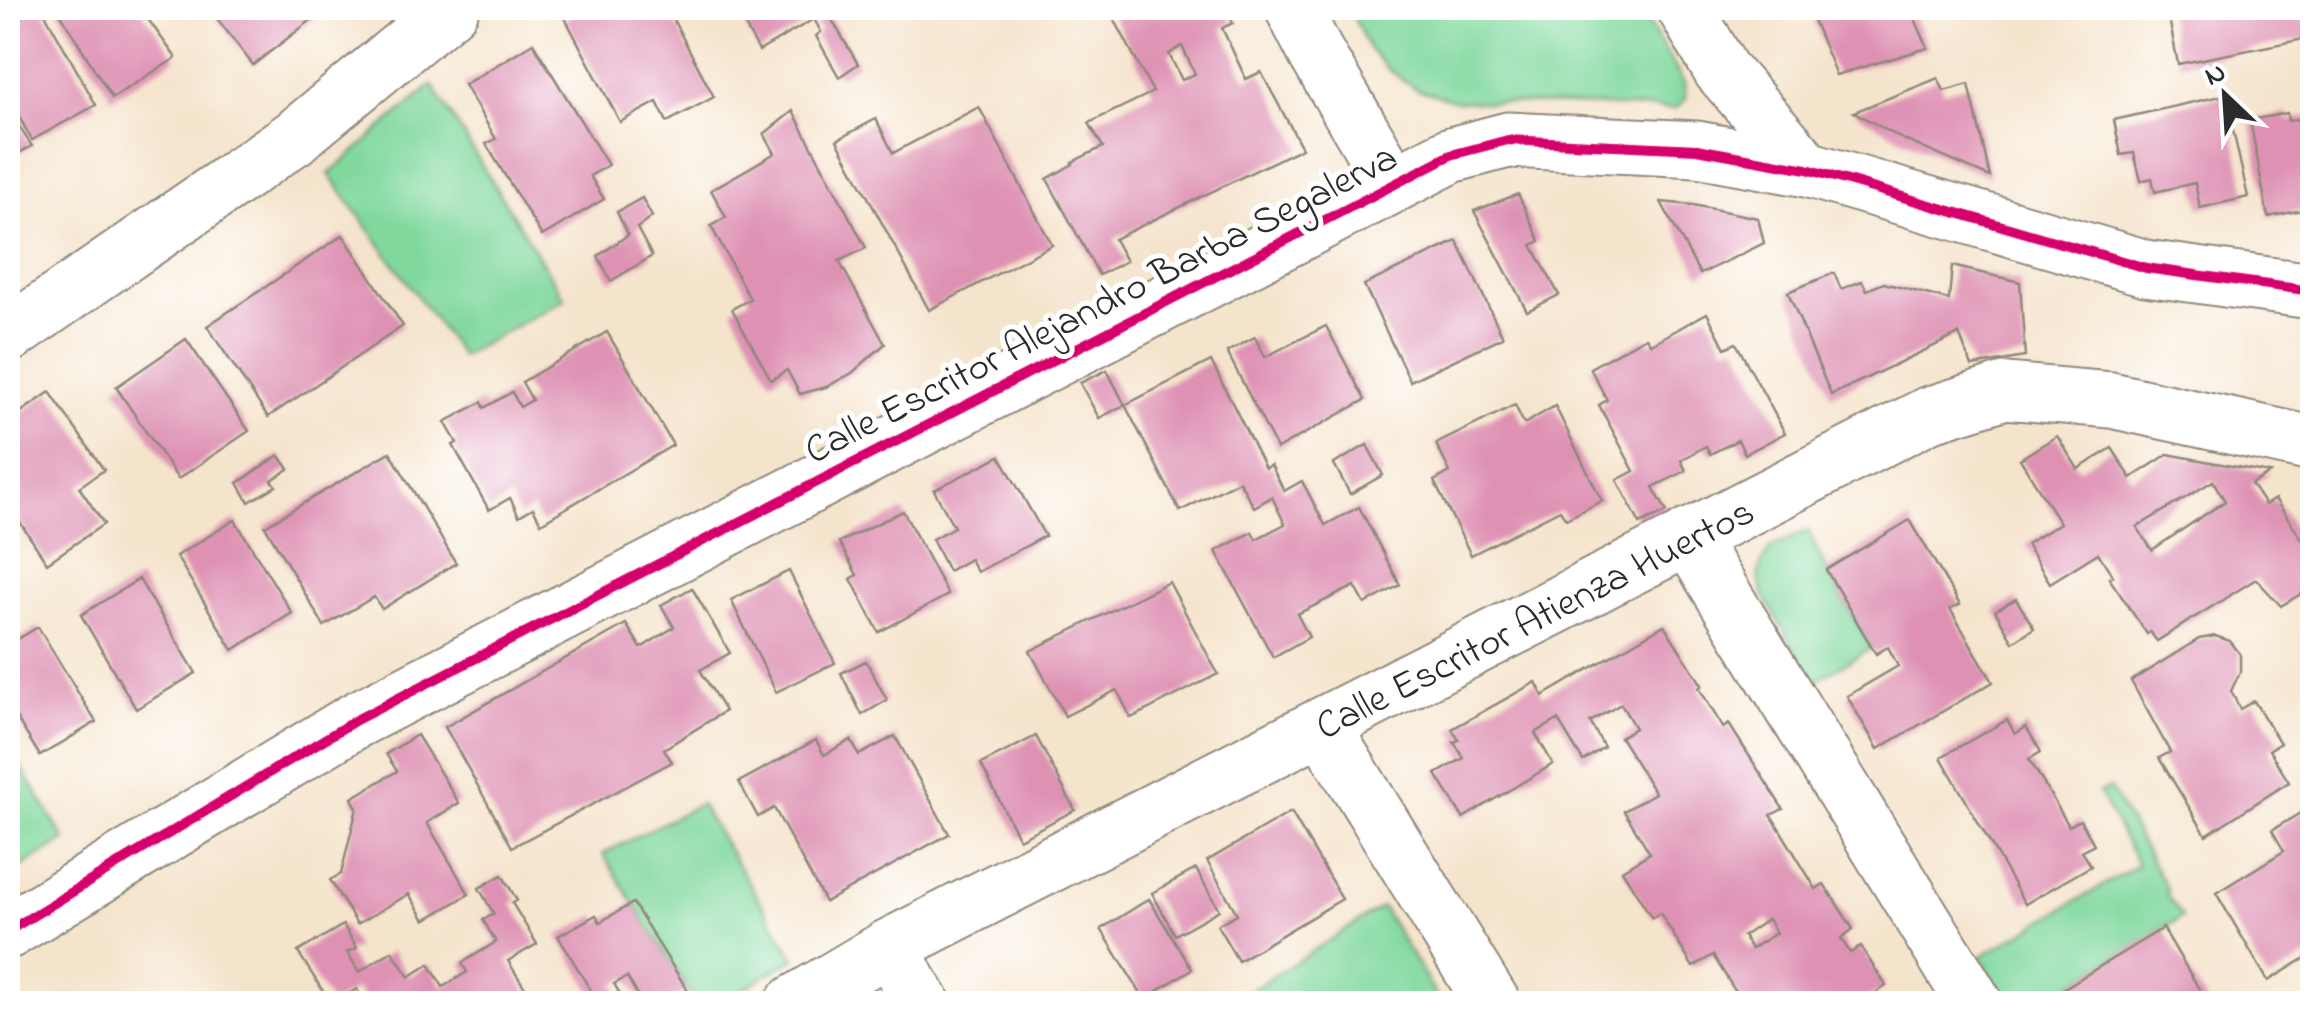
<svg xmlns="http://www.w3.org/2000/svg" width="2320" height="1011" font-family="'Indie Flower',sans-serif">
<rect width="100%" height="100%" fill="#fff"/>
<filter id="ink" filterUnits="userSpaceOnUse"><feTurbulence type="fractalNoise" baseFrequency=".01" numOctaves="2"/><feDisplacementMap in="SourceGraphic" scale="20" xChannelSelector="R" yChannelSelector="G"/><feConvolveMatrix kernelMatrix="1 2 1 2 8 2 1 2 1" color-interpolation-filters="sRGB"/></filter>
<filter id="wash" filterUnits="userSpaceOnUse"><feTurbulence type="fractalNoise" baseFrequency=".0048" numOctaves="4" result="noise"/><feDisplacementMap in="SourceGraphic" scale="40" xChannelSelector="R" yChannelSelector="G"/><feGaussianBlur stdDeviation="2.25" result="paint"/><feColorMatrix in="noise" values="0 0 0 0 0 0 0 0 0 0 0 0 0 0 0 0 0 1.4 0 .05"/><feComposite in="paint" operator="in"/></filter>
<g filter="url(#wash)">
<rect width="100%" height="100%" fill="#f5e4cc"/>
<g fill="#80d89d" stroke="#568264" stroke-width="2.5">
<path d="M1349,8H1640L1684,83L1686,99L1676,109L1457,101L1417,89L1386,68L1368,47Z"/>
<path d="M432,85L565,299L461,356L329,174Z"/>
<path d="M1808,530L1826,570L1872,648L1814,681L1763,595L1758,576L1762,562L1771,548Z"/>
<path d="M8,745L65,840L8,875Z"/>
<path d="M2110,788L2168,891L2166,894L2182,917L2053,995L2058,1003H2009L1980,957L2138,865L2099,793Z"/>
<path d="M700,804L795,958L720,1003H696L603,854Z"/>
<path d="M1382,907L1441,1003H1231L1377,910Z"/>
</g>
<g id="blocks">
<g fill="#de91b3" fill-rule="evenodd">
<path d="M39,8H42L96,105L32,140L8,97V24Z"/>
<path d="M57,8H140L176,58L112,98Z"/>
<path d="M209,8H320L323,11L253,65Z"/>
<path d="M584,8H667L714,97L667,122L657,102L620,122L565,18Z"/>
<path d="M735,8H825L858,64L839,77L816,36L821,32L814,19L759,51Z"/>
<path d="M1111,8H1225L1233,23L1222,28L1246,79L1261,72L1302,148L1114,239L1126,261L1099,275L1047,179L1073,164L1072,162L1103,147L1089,123L1153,92L1109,9ZM1182,46L1195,74L1182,80L1169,54Z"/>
<path d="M1808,8H1910L1928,48L1836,75Z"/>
<path d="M2167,8H2303L2309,38L2178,64Z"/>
<path d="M533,43L608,165L590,176L604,199L542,236L486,144L496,139L464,85Z"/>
<path d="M1938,78L1944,91L1969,84L1990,177L1904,140L1854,112Z"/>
<path d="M2225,95L2248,197L2200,208L2195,183L2155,192L2152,178L2141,181L2134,153L2121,155L2114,120Z"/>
<path d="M979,107L1052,245L929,310L837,140L876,119L893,153Z"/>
<path d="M8,110L32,146L8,159Z"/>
<path d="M793,111L866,248L839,261L885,344L852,373L826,387L800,394L787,370L771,380L732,309L750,299L711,226L726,217L711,190L775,153L764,134Z"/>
<path d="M2287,113L2288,121L2312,116V208L2268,217L2250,120Z"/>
<path d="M1518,194L1540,241L1532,245L1559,295L1527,311L1474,211Z"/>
<path d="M642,198L652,217L637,228L652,256L611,281L598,256L628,235L617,212Z"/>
<path d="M1661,202L1693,205L1758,218L1764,243L1700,274Z"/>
<path d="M343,235L403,326L268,417L207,326Z"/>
<path d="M1457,241L1503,337L1410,381L1364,285Z"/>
<path d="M1952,266L2020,282L2025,357L1972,366L1959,334L1831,395L1788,292L1834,273L1841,289L1862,281L1867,290L1884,283L1949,300Z"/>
<path d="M1707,313L1725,348L1736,343L1785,433L1745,454L1738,440L1710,454L1706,446L1681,460L1686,471L1653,487L1667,512L1640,524L1617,480L1634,471L1599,405L1607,400L1590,368L1646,337L1651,344Z"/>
<path d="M1326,326L1365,400L1277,449L1227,352L1255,337L1265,357Z"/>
<path d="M607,332L673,445L541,523L533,508L519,516L510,498L489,510L453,445L457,443L445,422L482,402L484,408L512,392L520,407L532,400L522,382Z"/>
<path d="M186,339L249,431L178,479L116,387Z"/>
<path d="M1211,361L1265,468L1271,465L1284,491L1302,481L1325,525L1359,507L1400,585L1365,604L1355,586L1297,614L1309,637L1273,657L1216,551L1252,532L1256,539L1285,524L1272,497L1254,507L1239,481L1180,511L1125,405L1099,418L1080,383L1107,370L1125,405Z"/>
<path d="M50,392L104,470L79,487L104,524L47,563L8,504V487L17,481L8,467V421Z"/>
<path d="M1515,405L1524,424L1555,406L1602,501L1566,519L1560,510L1471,555L1434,481L1450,472L1436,444Z"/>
<path d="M2057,436L2078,469L2112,448L2131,478L2168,454L2270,473L2251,484L2265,505L2275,499L2312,554V587L2281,606L2256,579L2157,641L2150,632L2147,634L2109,578L2113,576L2098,553L2050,583L2026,544L2060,523L2020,459ZM2213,481L2225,501L2152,550L2137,527Z"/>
<path d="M1367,445L1383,475L1350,494L1334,464Z"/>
<path d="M390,452L456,563L382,609L374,597L324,626L265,526Z"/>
<path d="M279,455L289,469L272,480L276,486L249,502L238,483Z"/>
<path d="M1000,456L1045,536L977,572L970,559L948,571L932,539L954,527L934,490Z"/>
<path d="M903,511L948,595L879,632L851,579L857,575L839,542Z"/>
<path d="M235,520L292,613L233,650L176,556Z"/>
<path d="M1910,520L1960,605L1950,609L1993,682L1878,749L1847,696L1898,666L1888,647L1876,654L1826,570Z"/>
<path d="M789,571L835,663L776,692L731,600Z"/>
<path d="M139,579L196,673L136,709L81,615Z"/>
<path d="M1169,582L1218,674L1131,718L1117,690L1065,716L1030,651Z"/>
<path d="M692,588L730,653L700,670L725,711L664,749L672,762L512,847L445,727L626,624L641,648L674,627L661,605Z"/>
<path d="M2016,599L2034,628L2013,642L1995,611Z"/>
<path d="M1664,625L1702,685L1699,688L1723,728L1729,724L1783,809L1771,815L1816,889L1824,884L1853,929L1841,938L1850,953L1861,947L1886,986L1859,1004H1743L1713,955L1693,967L1660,913L1652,918L1622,870L1650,853L1624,811L1655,793L1620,737L1635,728L1621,704L1590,722L1604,747L1583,761L1558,720L1535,733L1553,764L1463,818L1436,774L1464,758L1454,742L1459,740L1452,729L1536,682L1543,696ZM1768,919L1776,933L1751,949L1743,936Z"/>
<path d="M38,627L96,722L40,756L8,704V645Z"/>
<path d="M2215,636L2230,641L2240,654V672L2231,691L2240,709L2254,701L2280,743L2269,750L2289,782L2206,835L2159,758L2170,752L2131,681L2199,639Z"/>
<path d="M866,661L887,700L862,715L841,673Z"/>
<path d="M2007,720L2015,734L2026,727L2041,752L2029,759L2069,826L2080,820L2094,844L2082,851L2091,866L2025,904L1941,757Z"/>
<path d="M417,735L459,803L427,823L469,894L425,920L409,894L357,924L330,880L341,874L357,808L352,798L397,771L386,754Z"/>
<path d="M895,736L949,834L825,902L774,808L758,817L739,782L816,740L824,755L851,740L859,755Z"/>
<path d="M1036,736L1075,810L1019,839L981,764Z"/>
<path d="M2312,806V954L2268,981L2216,893L2284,851L2272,830Z"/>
<path d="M1291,812L1342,899L1238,961L1217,925L1237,914L1207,861Z"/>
<path d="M1196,869L1219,910L1175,935L1152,893Z"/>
<path d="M502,875L517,900L512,903L537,944L508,961L535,1004H365L357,989L331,1004L298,952L343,925L357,948L347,952L359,972L392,951L409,977L429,964L443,987L467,972L462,963L496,942L483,920L494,914L479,888Z"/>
<path d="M1149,899L1192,969L1144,999L1101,929Z"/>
<path d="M633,903L688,991L665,1004H643L627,977L614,984L619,992L599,1004L558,936L596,915L600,922Z"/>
<path d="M2163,928L2208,1004H2058L2053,995Z"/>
<path d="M135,989L147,1004H111Z"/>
</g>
</g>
</g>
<g filter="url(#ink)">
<use href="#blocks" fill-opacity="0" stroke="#90887c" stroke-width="2.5"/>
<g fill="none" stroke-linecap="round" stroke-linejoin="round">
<g stroke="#90887c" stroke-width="59">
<g id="street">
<path d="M1293,8L1316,53L1393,184"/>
<path d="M1685,8L1721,70L1807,169"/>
<path d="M8,335L294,138L451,8"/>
<path d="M1688,537L1975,1004"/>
<path d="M1322,726L1493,1004"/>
<path d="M8,931L356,720L1451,155L1508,140L1697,149L1807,169L2146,268L2312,291"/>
<path d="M889,947L923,1004"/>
<path d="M793,1004L889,947L1928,415L2005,391L2111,400L2312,444"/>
</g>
</g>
<use href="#street" stroke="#fff" stroke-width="55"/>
<g stroke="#fff" stroke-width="16">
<path id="cycleway" d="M8,931L356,720L1451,155L1508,140L1697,149L1807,169L2146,268L2312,291"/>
</g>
<use href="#cycleway" stroke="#d6006c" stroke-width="10"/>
</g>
</g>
<g text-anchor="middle" stroke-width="10" stroke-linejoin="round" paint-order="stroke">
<g font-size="40" fill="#2b2b2b" stroke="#fff">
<text transform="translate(1100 302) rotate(-27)" y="14">Calle Escritor Alejandro Barba Segalerva</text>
<text transform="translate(1534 617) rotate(-27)" y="14">Calle Escritor Atienza Huertos</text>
</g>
</g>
<rect width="2320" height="1011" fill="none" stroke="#fff" stroke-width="40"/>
<g transform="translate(2225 95) rotate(335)" stroke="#ffffff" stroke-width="8" paint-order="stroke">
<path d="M0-8L18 38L0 25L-18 38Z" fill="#2b2b2b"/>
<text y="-15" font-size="28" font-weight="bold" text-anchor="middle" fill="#2b2b2b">N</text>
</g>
</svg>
